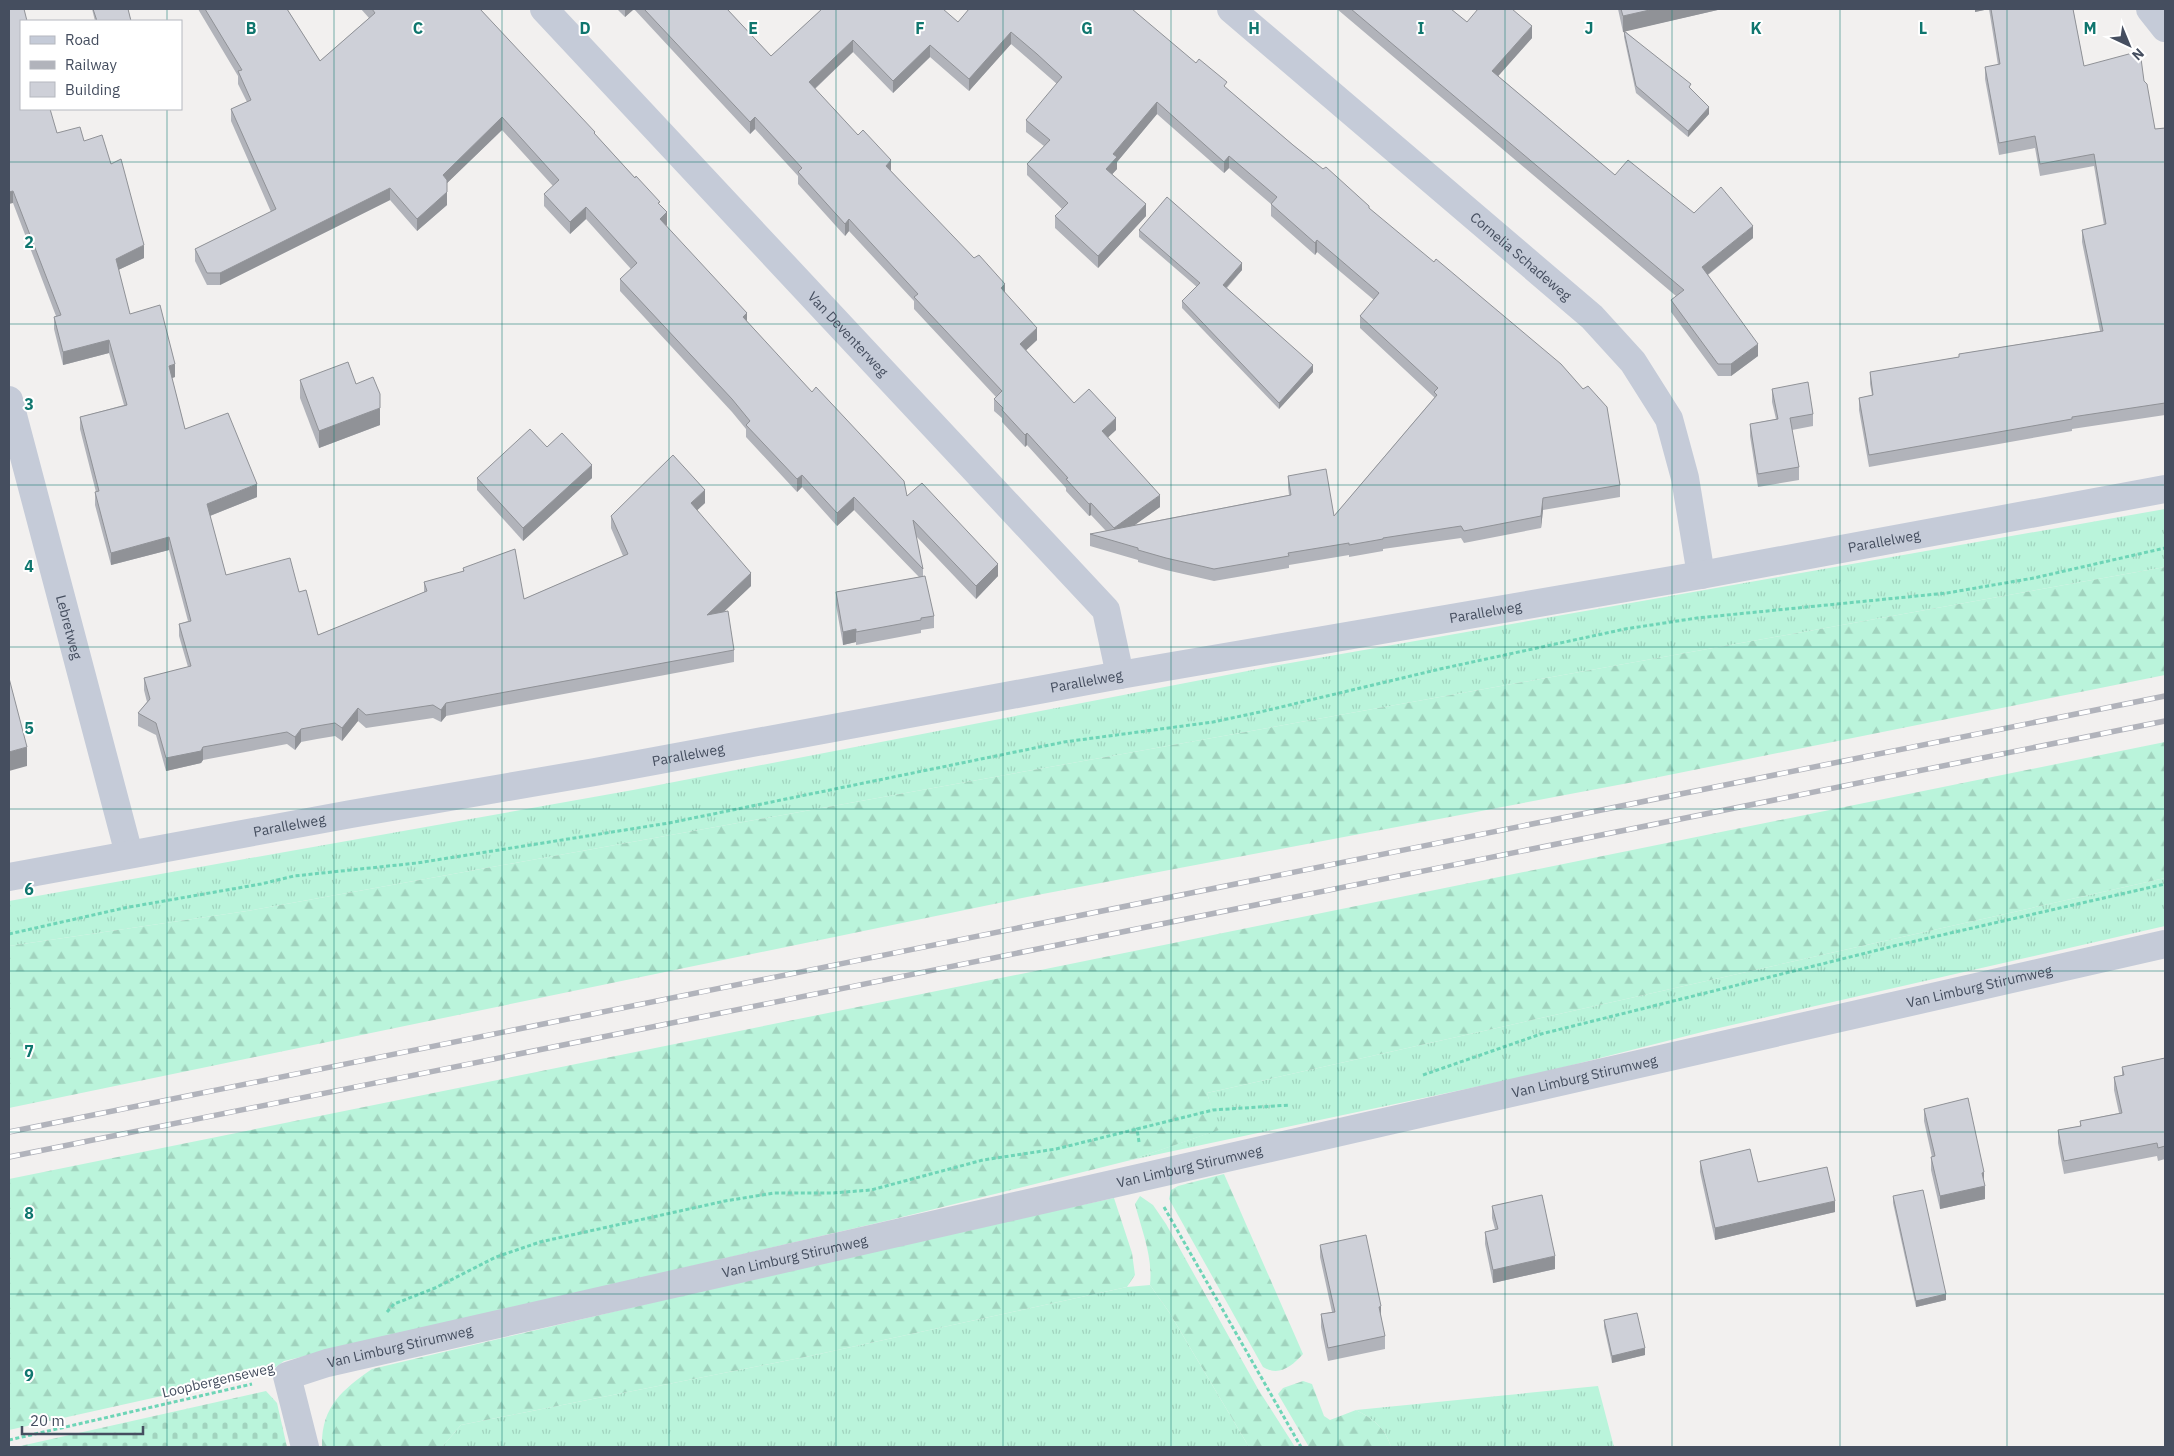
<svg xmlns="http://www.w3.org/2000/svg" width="2174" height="1456" font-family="'IBM Plex Sans',sans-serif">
<defs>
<pattern id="grass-tufts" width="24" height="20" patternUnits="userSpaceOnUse" patternTransform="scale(1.25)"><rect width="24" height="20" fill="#baf4db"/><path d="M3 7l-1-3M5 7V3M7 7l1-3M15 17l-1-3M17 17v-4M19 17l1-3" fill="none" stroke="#a1d3be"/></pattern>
<pattern id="forest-firs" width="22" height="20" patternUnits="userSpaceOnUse" patternTransform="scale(1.25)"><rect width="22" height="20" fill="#baf4db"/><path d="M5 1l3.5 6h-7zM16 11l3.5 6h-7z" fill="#a1d3be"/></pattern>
<pattern id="cemetery-stones" width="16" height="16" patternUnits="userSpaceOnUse" patternTransform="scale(1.25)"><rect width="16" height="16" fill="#baf4db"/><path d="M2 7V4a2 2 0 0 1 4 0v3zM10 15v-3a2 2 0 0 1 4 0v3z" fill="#a1d3be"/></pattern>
</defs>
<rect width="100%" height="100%" fill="#f2f0ef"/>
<g fill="url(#grass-tufts)">
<path d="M2165,509V567L247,911L9,946V901L633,790L1273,666Z"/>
<path d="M2165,878V926L1710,1030L1541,1073L1131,1160L1218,1130L1207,1093Z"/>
<path d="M1150,1285L1169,1312L1249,1447H442L461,1425L810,1356L1127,1287Z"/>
<path d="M1598,1386L1614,1447H1391C1385,1427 1373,1419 1356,1410Z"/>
</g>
<g fill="url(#forest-firs)">
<path d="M2165,567V675L1639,781L1032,896L9,1108V946L247,911Z"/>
<path d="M2165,742V878L1207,1093L1219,1130L1131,1160L890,1220L284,1361L269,1372L9,1430V1179Z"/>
<path d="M1224,1174L1303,1354C1292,1366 1279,1377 1263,1367L1169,1199L1171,1190L1178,1186Z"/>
<path d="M1140,1196L1153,1205L1166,1224L1258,1389L1295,1447H1249L1169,1312L1150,1285C1153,1257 1142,1231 1135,1204Z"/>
<path d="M1114,1198L1132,1253L1135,1275L1127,1287L810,1356L461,1425L442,1447H322C321,1407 342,1390 372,1369L891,1246Z"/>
<path d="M1303,1381L1312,1384L1324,1416L1330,1420L1356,1410C1373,1419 1385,1427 1391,1447H1309L1278,1394L1283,1388Z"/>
</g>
<path fill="url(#cemetery-stones)" d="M266,1391L277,1403L287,1447H16Z"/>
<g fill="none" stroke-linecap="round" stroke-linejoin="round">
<g stroke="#6ed5b7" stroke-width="3" stroke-dasharray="4 2.5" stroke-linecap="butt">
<path d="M9,934L124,908L261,884L294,876L417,863L669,823L1064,742L1213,722L1260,712L1440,669L1625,629L1697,618L1947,593L2034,578L2165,548"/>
<path d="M1423,1075L1541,1034L1898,945L2165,884"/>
<path d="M1139,1142L1137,1129L1213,1110L1290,1105"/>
<path d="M1164,1207L1301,1447"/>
<path d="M387,1312L394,1304L435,1288L496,1257L540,1242L725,1201L774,1193H832L871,1190L983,1160L1056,1149L1137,1129"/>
<path d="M9,1440L252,1384"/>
</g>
<g stroke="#c5cbd8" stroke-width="28">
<path id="s1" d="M544,9L1106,610L1120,675"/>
<path id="s2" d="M1231,9L1592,317L1633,362L1669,419L1685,478L1701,575"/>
<path d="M2150,9L2165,28"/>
<path id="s3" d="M9,400L129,854"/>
<path id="s4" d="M9,877L351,814L595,772L1120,675L1701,575L2165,489"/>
<path id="s5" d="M305,1447L287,1376L327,1363L2165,944"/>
</g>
<g stroke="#b1b3bb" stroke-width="5.5">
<g id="rail">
<path d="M9,1132L2165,696"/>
<path d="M9,1157L2165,721"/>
</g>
</g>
<use href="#rail" stroke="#fff" stroke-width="4" stroke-dasharray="11" stroke-linecap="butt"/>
</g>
<g fill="#b1b3ba" fill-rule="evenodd">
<path d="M9,9L57,133L84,141L111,164L144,258L118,270L130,314L175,377L172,378L185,429L257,497L210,516L226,575L299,592L318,635L424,592V582L463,572V568L524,599L623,556L611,528V516L705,503L697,510L751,586L723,612L734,650V662L446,716L441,722L433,718L366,728L358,721L342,741L335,736L317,739L301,742L295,750L287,744L203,760L201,763L166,771L156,735L138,726V713L147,702L144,690V678L188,667L179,636V624L188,621L169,550L111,565L95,505V492H96L80,429V417L124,405L109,353L63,365L54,329V317L56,316L13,203Z"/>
<path d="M92,9H128L131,21H95Z"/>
<path d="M198,9H287L320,61L369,18L361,9H480L660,205L667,225L666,226L747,322L907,496L998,576L976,599L916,536L923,569V577L934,616V628L921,630V633L889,639L856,645V642L843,645L836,605V592L919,577L854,510L837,526L802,487L797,492L746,437V429L732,412L620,291V279L631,269L586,219L570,234L544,206V194L553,186L502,130L447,183V205L417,231L390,200L220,285H207L195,261V249L271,212L231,121V109L247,102L238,84V76Z"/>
<path d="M617,9H727L771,56L822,9L958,22L969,9L1227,89L1293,145L1369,208L1620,485V497L1543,510L1541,528L1464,543L1461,538L1383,549V551L1349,557V555L1289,565V568L1214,581L1166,570L1138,562V560L1090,546V534L1106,531L1091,515L1089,516L1066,491V488L1027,445L1025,447L1002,422V418L994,411V399L996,397L914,309V301L849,231L845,236L798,184V176L755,129L750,134L634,9L625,17ZM1011,44L1057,84L1026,120V132L1044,146L1027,164V175L1062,209L1055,216V228L1098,268L1146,216L1112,174L1117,169V162L1157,114L1224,173L1229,168L1271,204V216L1315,255L1317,252L1374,300L1360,316V328L1434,397V398L1334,516L1288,476V487L1289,495L1134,525L1160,507L1108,437L1116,430L1074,403L1026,350L1037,340L1005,294L815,89L853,52L893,93L930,57L969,91Z"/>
<path d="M1337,9H1451L1467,22L1532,38L1498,76L1615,175L1694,213L1753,238L1708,275L1758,356L1731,376H1718L1671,312V300L1676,296Z"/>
<path d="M1618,9H1722L1625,31L1691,90L1709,114L1688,137L1636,93L1624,37V32H1623Z"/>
<path d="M1975,9H2073L2084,66L2144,81L2155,129L2165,128V415L2072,429V431L1869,467L1859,410V398L1872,395L1870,384V372L1959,357V354L2100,331L2082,242V230L2104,225L2094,166L2040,176L2035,148L1999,155L1985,79V67L1998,65L1989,9L1975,12Z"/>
<path d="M1139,230L1242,270L1227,288L1313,372L1279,409L1182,308V301L1197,287L1139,237Z"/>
<path d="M300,380L356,384L380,425L319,448L300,398Z"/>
<path d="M1772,389L1813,414V426L1792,430L1799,467V480L1758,487L1750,436V424L1776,419L1772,402Z"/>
<path d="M547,447L592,478L523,541L477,490V478Z"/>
<path d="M2165,1058V1159L2158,1161L2157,1156L2064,1174L2058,1143V1130L2080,1126V1121L2119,1113L2114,1090V1077L2122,1076V1067Z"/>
<path d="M1924,1109L1984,1185L1985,1199L1940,1209L1931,1170V1157H1932L1924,1121Z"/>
<path d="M1700,1161L1758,1182L1835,1212L1715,1240L1700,1172Z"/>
<path d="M1893,1196L1946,1300L1916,1307L1893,1203Z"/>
<path d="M1492,1206L1555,1269L1493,1283L1485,1244V1232L1495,1229L1492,1218Z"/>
<path d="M1320,1245L1381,1319L1385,1336V1349L1328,1361L1321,1327V1314L1332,1312L1320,1257Z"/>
<path d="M1604,1320L1645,1355L1612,1363L1604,1327Z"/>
</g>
<g fill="#909297">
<path d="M625,9H634L625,17Z"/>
<path d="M1654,9H1722L1623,32V16Z"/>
<path d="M1975,9H1989L1975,12Z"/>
<path d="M1532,26V38L1492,83V71Z"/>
<path d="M1011,32V44L969,91V79Z"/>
<path d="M853,40V52L809,94V82Z"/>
<path d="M930,45V57L893,93V81Z"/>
<path d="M1157,102V114L1117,162V169L1106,181V169L1113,154Z"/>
<path d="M1709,107V114L1688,137V131Z"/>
<path d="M502,117V130L443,187V175Z"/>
<path d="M755,117V129L750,134V122Z"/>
<path d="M1229,156V168L1224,173V162Z"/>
<path d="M891,160V172L886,166Z"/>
<path d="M390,188V200L220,285V273Z"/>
<path d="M13,191V203L9,204V192Z"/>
<path d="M447,192V205L417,231V219Z"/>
<path d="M1146,204V216L1098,268V256Z"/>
<path d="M586,207V219L570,234V222Z"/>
<path d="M667,212V225L660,232V219Z"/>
<path d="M849,219V231L845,236V224Z"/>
<path d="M1753,226V238L1702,279V267Z"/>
<path d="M1317,240V252L1315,255V243Z"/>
<path d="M144,245V258L116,271V259Z"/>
<path d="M1242,263V270L1223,291V285Z"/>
<path d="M1005,284V296L1001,288Z"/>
<path d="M747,313V325L743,317Z"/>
<path d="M1037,328V340L1020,356V344Z"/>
<path d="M109,340V353L63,365V352Z"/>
<path d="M1758,344V356L1731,376V364Z"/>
<path d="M175,364V377L169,379V366Z"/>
<path d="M1313,365V372L1279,409V403Z"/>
<path d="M380,408V425L319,448V431Z"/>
<path d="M1116,418V430L1102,443V431Z"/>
<path d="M1027,433V445L1025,447V435Z"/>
<path d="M592,465V478L523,541V528Z"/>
<path d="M802,475V487L797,492V479Z"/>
<path d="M257,484V497L207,517V504Z"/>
<path d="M705,490V503L691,516V503Z"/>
<path d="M1160,495V507L1114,540V528Z"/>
<path d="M854,497V510L837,526V513Z"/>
<path d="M1543,498V510L1541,528V516Z"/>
<path d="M1091,503V515L1089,516V504Z"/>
<path d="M169,537V550L111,565V553Z"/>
<path d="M998,564V576L976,599V586Z"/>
<path d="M751,573V586L707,628V615Z"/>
<path d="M856,629V642L843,645V632Z"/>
<path d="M446,703V716L441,722V710Z"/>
<path d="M358,708V721L342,741V728Z"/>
<path d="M301,729V742L295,750V737Z"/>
<path d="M27,747V766L9,771V752Z"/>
<path d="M203,747V760L201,763L166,771V758Z"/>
<path d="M1984,1172V1185L1982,1173Z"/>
<path d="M1985,1186V1199L1940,1209V1196Z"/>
<path d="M1835,1201V1212L1715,1240V1228Z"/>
<path d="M1555,1256V1269L1493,1283V1270Z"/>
<path d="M1946,1294V1300L1916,1307V1301Z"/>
<path d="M1381,1306V1319L1379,1307Z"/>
<path d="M1645,1348V1355L1612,1363V1356Z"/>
</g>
<g fill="#ced0d8" stroke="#909297">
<path d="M9,9H24L27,21H21V109H50L57,133L80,127L84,141L102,135L111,164L121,159L144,245L116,259L130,314L160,305L175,364L169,366L185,429L228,413L257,484L207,504L226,575L290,558L299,592L306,590L318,635L427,591L424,582L464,571L463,568L515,549L524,599L628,554L611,516L673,455L705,490L691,503L751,573L707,615L728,611L734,650L446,703L441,710L433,705L366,715L358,708L342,728L335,723L317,726L301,729L295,737L287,732L203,747L201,751L166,758L156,723L138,713L150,699L144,678L191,666L179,624L191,621L169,537L111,553L95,492L99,491L80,417L127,405L109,340L63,352L54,317L61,315L13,191L9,192Z"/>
<path d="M93,9H128L131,21H97Z"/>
<path d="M205,9H287L320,61L375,13L372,9H480L595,132L594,133L635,178L636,176L660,202L658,203L667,212L660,219L747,313L743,317L812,392L816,387L904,481L907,496L922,483L998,564L976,586L913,520L923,569L854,497L837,513L802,475L797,479L746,425L750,421L732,399L620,279L637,263L586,207L570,222L544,194L559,180L502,117L443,175L447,180V192L417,219L390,188L220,273H207L195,249L276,209L231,109L251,100L238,71L242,70Z"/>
<path d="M644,9H727L771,56L822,9H943L958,22L969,9H1132L1196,63L1199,59L1227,82L1224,86L1293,145L1323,169L1326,167L1369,206V208L1434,262L1436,259L1561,364L1583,389L1588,386L1607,407L1620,485L1543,498L1541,516L1464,531L1461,526L1383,538V539L1349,545V543L1288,553L1289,556L1214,569L1166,558L1138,550V548L1090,534L1291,495L1288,476L1326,469L1334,516L1437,395L1434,392L1438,388L1360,316L1379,293L1317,240L1315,243L1271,204L1277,197L1229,156L1224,162L1157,102L1113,154L1117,157L1106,169L1146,204L1098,256L1055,216L1068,203L1027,164L1050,140L1026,120L1062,77L1037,54L1011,32L969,79L930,45L893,81L853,40L809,82L858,135L863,130L891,160L886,166L974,258L979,255L1005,284L1001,288L1037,328L1020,344L1074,403L1089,389L1116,418L1102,431L1160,495L1114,528L1091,503L1089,504L1066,479L1068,478L1027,433L1025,435L1002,410L1003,408L994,399L1002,391L914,297L918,294L849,219L845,224L798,172L802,168L755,117L750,122Z"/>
<path d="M1351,9H1451L1467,22L1478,9H1512L1532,26L1492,71L1615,175L1628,160L1694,213L1721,187L1753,226L1702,267L1758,344L1731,364H1718L1671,300L1684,290Z"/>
<path d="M1621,9H1654L1623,16Z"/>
<path d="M1991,9H2073L2084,66L2140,51L2144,81L2147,84L2155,129L2165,128V403L2072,417V419L1869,455L1859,398L1873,395L1870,372L1959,357V354L2103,331L2082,230L2106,224L2094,154L2040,164L2035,136L1999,143L1985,67L2000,64Z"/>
<path d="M1624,31L1691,84L1689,87L1709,107L1688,131L1636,86Z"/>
<path d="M1167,197L1242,263L1223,285L1313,365L1279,403L1182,301L1200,283L1139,230Z"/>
<path d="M348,362L356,384L373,377L380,394V408L319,431L300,380Z"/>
<path d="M1808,382L1813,414L1790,418L1799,467L1758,474L1750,424L1778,419L1772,389Z"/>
<path d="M530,429L547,447L562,433L592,465L523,528L477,478Z"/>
<path d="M925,576L934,616L921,618V620L889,626L856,632V629L843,632L836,592Z"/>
<path d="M9,678L27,747L9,752Z"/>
<path d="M2165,1058V1146L2158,1148L2157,1143L2064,1161L2058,1130L2081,1126L2080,1121L2122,1113L2114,1077L2124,1075L2122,1067Z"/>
<path d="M1968,1098L1984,1172L1982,1173L1985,1186L1940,1196L1931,1157L1935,1156L1924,1109Z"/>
<path d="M1750,1149L1758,1182L1827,1167L1835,1201L1715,1228L1700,1161Z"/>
<path d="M1923,1190L1946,1294L1916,1301L1893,1196Z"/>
<path d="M1542,1195L1555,1256L1493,1270L1485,1232L1498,1229L1492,1206Z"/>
<path d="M1366,1235L1381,1306L1379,1307L1385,1336L1328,1348L1321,1314L1335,1312L1320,1245Z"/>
<path d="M1637,1313L1645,1348L1612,1356L1604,1320Z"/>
</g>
<path fill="none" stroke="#0f766e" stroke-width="1" stroke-opacity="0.55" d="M167,9V21M334,9V1447M502,9V1447M669,9V1447M836,9V1447M1003,9V1447M1171,9V1447M1338,9V1447M1505,9V1447M1672,9V1447M1840,9V1447M2007,9V1447M167,109V1447M9,162H2165M9,324H2165M9,485H2165M9,647H2165M9,809H2165M9,971H2165M9,1132H2165M9,1294H2165"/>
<g text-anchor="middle" stroke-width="4" stroke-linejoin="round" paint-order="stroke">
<g font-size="14" fill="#454e5f" stroke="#fff">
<text dy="5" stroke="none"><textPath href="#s2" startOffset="381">Cornelia Schadeweg</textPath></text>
<text dy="5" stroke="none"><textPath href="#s1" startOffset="445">Van Deventerweg</textPath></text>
<text dy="5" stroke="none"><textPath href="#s4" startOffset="1905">Parallelweg</textPath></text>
<text dy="5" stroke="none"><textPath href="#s4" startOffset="1500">Parallelweg</textPath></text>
<text dy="5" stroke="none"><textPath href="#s3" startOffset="235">Lebretweg</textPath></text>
<text dy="5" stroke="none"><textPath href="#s4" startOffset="1095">Parallelweg</textPath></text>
<text dy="5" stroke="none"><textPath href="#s4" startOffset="690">Parallelweg</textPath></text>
<text dy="5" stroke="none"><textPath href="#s4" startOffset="285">Parallelweg</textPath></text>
<text dy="5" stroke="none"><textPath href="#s5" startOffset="1810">Van Limburg Stirumweg</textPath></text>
<text dy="5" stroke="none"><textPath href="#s5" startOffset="1405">Van Limburg Stirumweg</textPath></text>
<text dy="5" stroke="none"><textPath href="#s5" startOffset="1000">Van Limburg Stirumweg</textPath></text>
<text dy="5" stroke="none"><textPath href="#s5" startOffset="595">Van Limburg Stirumweg</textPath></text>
<text dy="5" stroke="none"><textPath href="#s5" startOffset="190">Van Limburg Stirumweg</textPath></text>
<text transform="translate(218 1380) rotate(-13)" y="5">Loopbergenseweg</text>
</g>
</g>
<g font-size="16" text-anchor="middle" font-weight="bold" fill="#0f766e" stroke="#fff" stroke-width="4" stroke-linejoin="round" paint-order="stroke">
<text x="251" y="34">B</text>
<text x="418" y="34">C</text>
<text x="585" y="34">D</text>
<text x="753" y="34">E</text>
<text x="920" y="34">F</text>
<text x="1087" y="34">G</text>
<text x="1254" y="34">H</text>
<text x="1421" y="34">I</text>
<text x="1589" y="34">J</text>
<text x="1756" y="34">K</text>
<text x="1923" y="34">L</text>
<text x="2090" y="34">M</text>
<text x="29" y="248">2</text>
<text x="29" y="410">3</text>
<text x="29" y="572">4</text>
<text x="29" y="734">5</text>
<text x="29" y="895">6</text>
<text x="29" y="1057">7</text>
<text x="29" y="1219">8</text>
<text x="29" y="1381">9</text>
</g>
<rect width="2174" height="1456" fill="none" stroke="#454e5f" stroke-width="20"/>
<rect x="20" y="20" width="162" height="90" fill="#ffffff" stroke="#b5b8bf"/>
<rect x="30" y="36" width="25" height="8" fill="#c5cbd8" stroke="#b5b8bf"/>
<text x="65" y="45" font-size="15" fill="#454e5f">Road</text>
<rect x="30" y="61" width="25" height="8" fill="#b1b3bb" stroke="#b5b8bf"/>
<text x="65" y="70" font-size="15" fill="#454e5f">Railway</text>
<rect x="30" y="82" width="25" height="15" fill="#ced0d8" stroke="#b5b8bf"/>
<text x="65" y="95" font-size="15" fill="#454e5f">Building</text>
<g transform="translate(2129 45) rotate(136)" stroke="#ffffff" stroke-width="4" paint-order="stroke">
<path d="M0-4L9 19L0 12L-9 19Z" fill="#454e5f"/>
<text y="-8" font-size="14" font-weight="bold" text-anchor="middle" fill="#454e5f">N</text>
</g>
<path d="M22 1426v8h121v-8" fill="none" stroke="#454e5f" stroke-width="2.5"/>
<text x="30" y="1426" font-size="15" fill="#454e5f" stroke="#ffffff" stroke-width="4" paint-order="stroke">20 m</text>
</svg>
